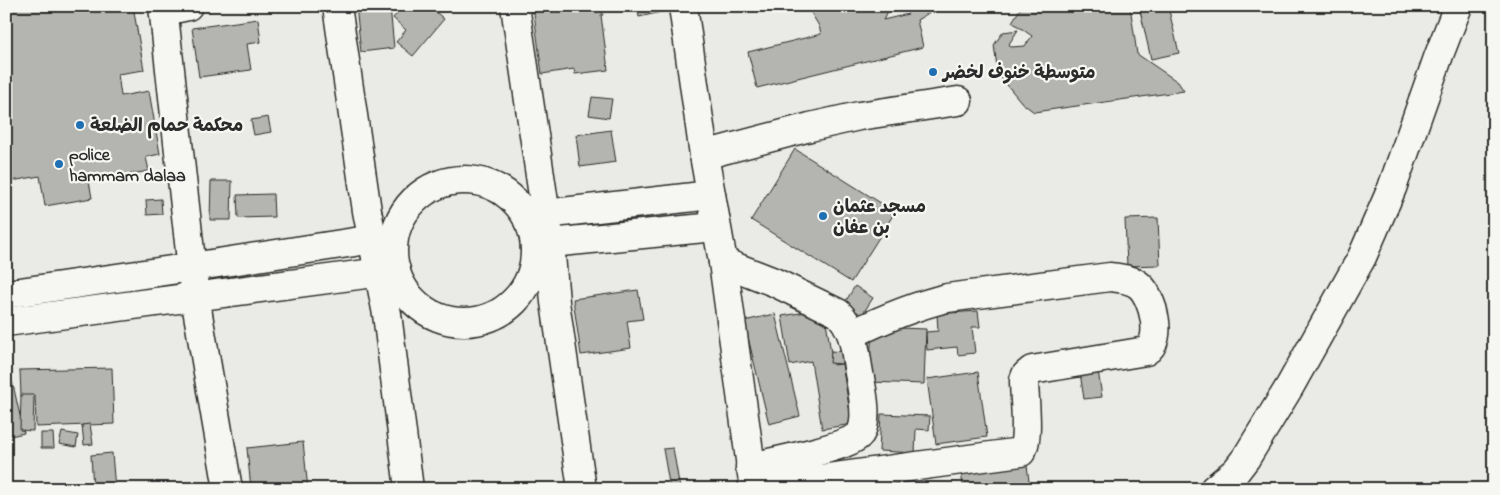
<svg xmlns="http://www.w3.org/2000/svg" width="1500" height="495" font-family="'Indie Flower','Playpen Sans Arabic',sans-serif">
<rect width="100%" height="100%" fill="#eaeae6"/>
<filter id="ink" filterUnits="userSpaceOnUse"><feTurbulence type="fractalNoise" baseFrequency=".02" numOctaves="2"/><feDisplacementMap in="SourceGraphic" scale="10" xChannelSelector="R" yChannelSelector="G"/><feConvolveMatrix kernelMatrix="1 2 1 2 8 2 1 2 1" color-interpolation-filters="sRGB"/></filter>
<g filter="url(#ink)">
<g fill="#b4b4b1" stroke="#2b2b2b">
<path d="M6,6H133L144,70L118,74L121,96L149,91L160,154L146,157L149,171L89,181L92,198L45,206L40,176L6,182Z"/>
<path d="M356,6H390L394,48L361,52Z"/>
<path d="M404,6H429L444,19L413,56L396,42L406,30L393,18Z"/>
<path d="M533,6H601L603,15H601L608,70L575,74L574,69L542,74Z"/>
<path d="M637,6H674L675,9L639,17Z"/>
<path d="M807,6H891L883,20L908,14L906,6H937V8L917,20L923,47L757,88L748,52L821,34L819,26Z"/>
<path d="M1022,6H1065L1070,9L1072,6H1130L1137,54L1178,82L1184,91L1034,112L1022,103L998,74L994,45L1003,32L1018,30L1009,44L1011,47L1025,46L1032,36L1012,22Z"/>
<path d="M1139,6H1168L1179,53L1151,59Z"/>
<path d="M258,19L261,42L247,44L251,70L199,77L192,28Z"/>
<path d="M592,97L612,99L609,118L589,115Z"/>
<path d="M268,117L271,132L254,135L251,120Z"/>
<path d="M611,130L616,162L580,167L576,135Z"/>
<path d="M795,149L895,212L851,282L751,220Z"/>
<path d="M211,181H232L231,220H210Z"/>
<path d="M273,194L274,217L238,218L237,195Z"/>
<path d="M161,199L162,214L147,215L146,200Z"/>
<path d="M1158,218L1160,265L1127,266L1125,219Z"/>
<path d="M855,286L873,298L862,315L844,304Z"/>
<path d="M638,290L643,319L627,321L631,348L581,355L573,299Z"/>
<path d="M824,309L833,365L842,364L852,424L822,429L811,361L790,365L782,316Z"/>
<path d="M978,311L980,327H972L975,353L958,355L957,347L927,350L926,332L938,331L937,314Z"/>
<path d="M775,314L800,416L769,424L744,321Z"/>
<path d="M872,327L926,329L924,384L869,382Z"/>
<path d="M831,351L843,352L842,364L830,363Z"/>
<path d="M112,368L114,424L36,427L35,396L21,397L20,370Z"/>
<path d="M1098,370L1102,397L1084,399L1080,373Z"/>
<path d="M978,372L987,437L936,444L927,379Z"/>
<path d="M11,376L24,433L6,437V377Z"/>
<path d="M21,395H34L33,431L20,430Z"/>
<path d="M881,414L930,416L929,430L916,429L915,453L879,451Z"/>
<path d="M90,424L93,444L84,445L82,425Z"/>
<path d="M62,432L78,435L76,447L59,444Z"/>
<path d="M41,433H53L54,448H41Z"/>
<path d="M303,442L308,489H251L247,448Z"/>
<path d="M673,448L680,489H670L663,449Z"/>
<path d="M112,453L115,489H93L91,455Z"/>
<path d="M1027,465L1030,489H981L980,484L963,485L961,473Z"/>
<path d="M893,486V489H861Z"/>
</g>
<g fill="none" stroke-linecap="round" stroke-linejoin="round">
<g stroke="#2b2b2b" stroke-width="31">
<g id="minor">
<path d="M163,6L195,297L228,489"/>
<path d="M337,6L367,211L387,314L409,489"/>
<path d="M515,6L550,243L555,302L582,489"/>
<path d="M683,6L704,155L723,262L754,489"/>
<path d="M164,11L188,6"/>
<path d="M704,155L810,127L859,116L958,101"/>
<circle cx="464" cy="251" r="71"/>
<path d="M528,221L545,214L711,195"/>
<path d="M535,248L550,243L715,227"/>
<path d="M723,262L774,282L838,313C855,329 855,352 859,373C862,389 869,420 860,434C853,446 769,463 750,467"/>
<path d="M6,294L192,267L374,239L392,238"/>
<path d="M6,322L396,270"/>
<path d="M753,488L1021,452C1030,440 1024,397 1024,380L1026,375L1032,370L1146,351C1164,340 1153,298 1140,286C1132,279 1120,278 1110,277L947,298C914,306 883,319 852,334"/>
<path d="M1214,489L1236,471L1246,458L1290,386L1362,257L1392,188L1439,55L1458,6"/>
</g>
</g>
<use href="#minor" stroke="#f6f6f2" stroke-width="28"/>
</g>
</g>
<g fill="#1f6fb2" stroke="#f6f6f2" stroke-width="2">
<circle cx="933" cy="72" r="5"/>
<circle cx="80" cy="125" r="5"/>
<circle cx="59" cy="164" r="5"/>
<circle cx="823" cy="216" r="5"/>
</g>
<g text-anchor="middle" stroke-width="4.5" stroke-linejoin="round" paint-order="stroke">
<g font-size="18" font-weight="bold" fill="#2b2b2b" stroke="#f6f6f2" text-anchor="start">
<text x="943" y="78">متوسطة خنوف لخضر</text>
<text x="90" y="131">محكمة حمام الضلعة</text>
<text x="69" y="160">police<tspan x="69" dy="21">hammam dalaa</tspan></text>
<text x="833" y="212">مسجد عثمان<tspan x="833" dy="21">بن عفان</tspan></text>
</g>
</g>
<rect width="1500" height="495" fill="none" stroke="#f6f6f2" stroke-width="25"/>
<rect x="12" y="12" width="1475" height="470" fill="none" stroke="#2b2b2b" stroke-width="2" filter="url(#ink)"/>
</svg>
